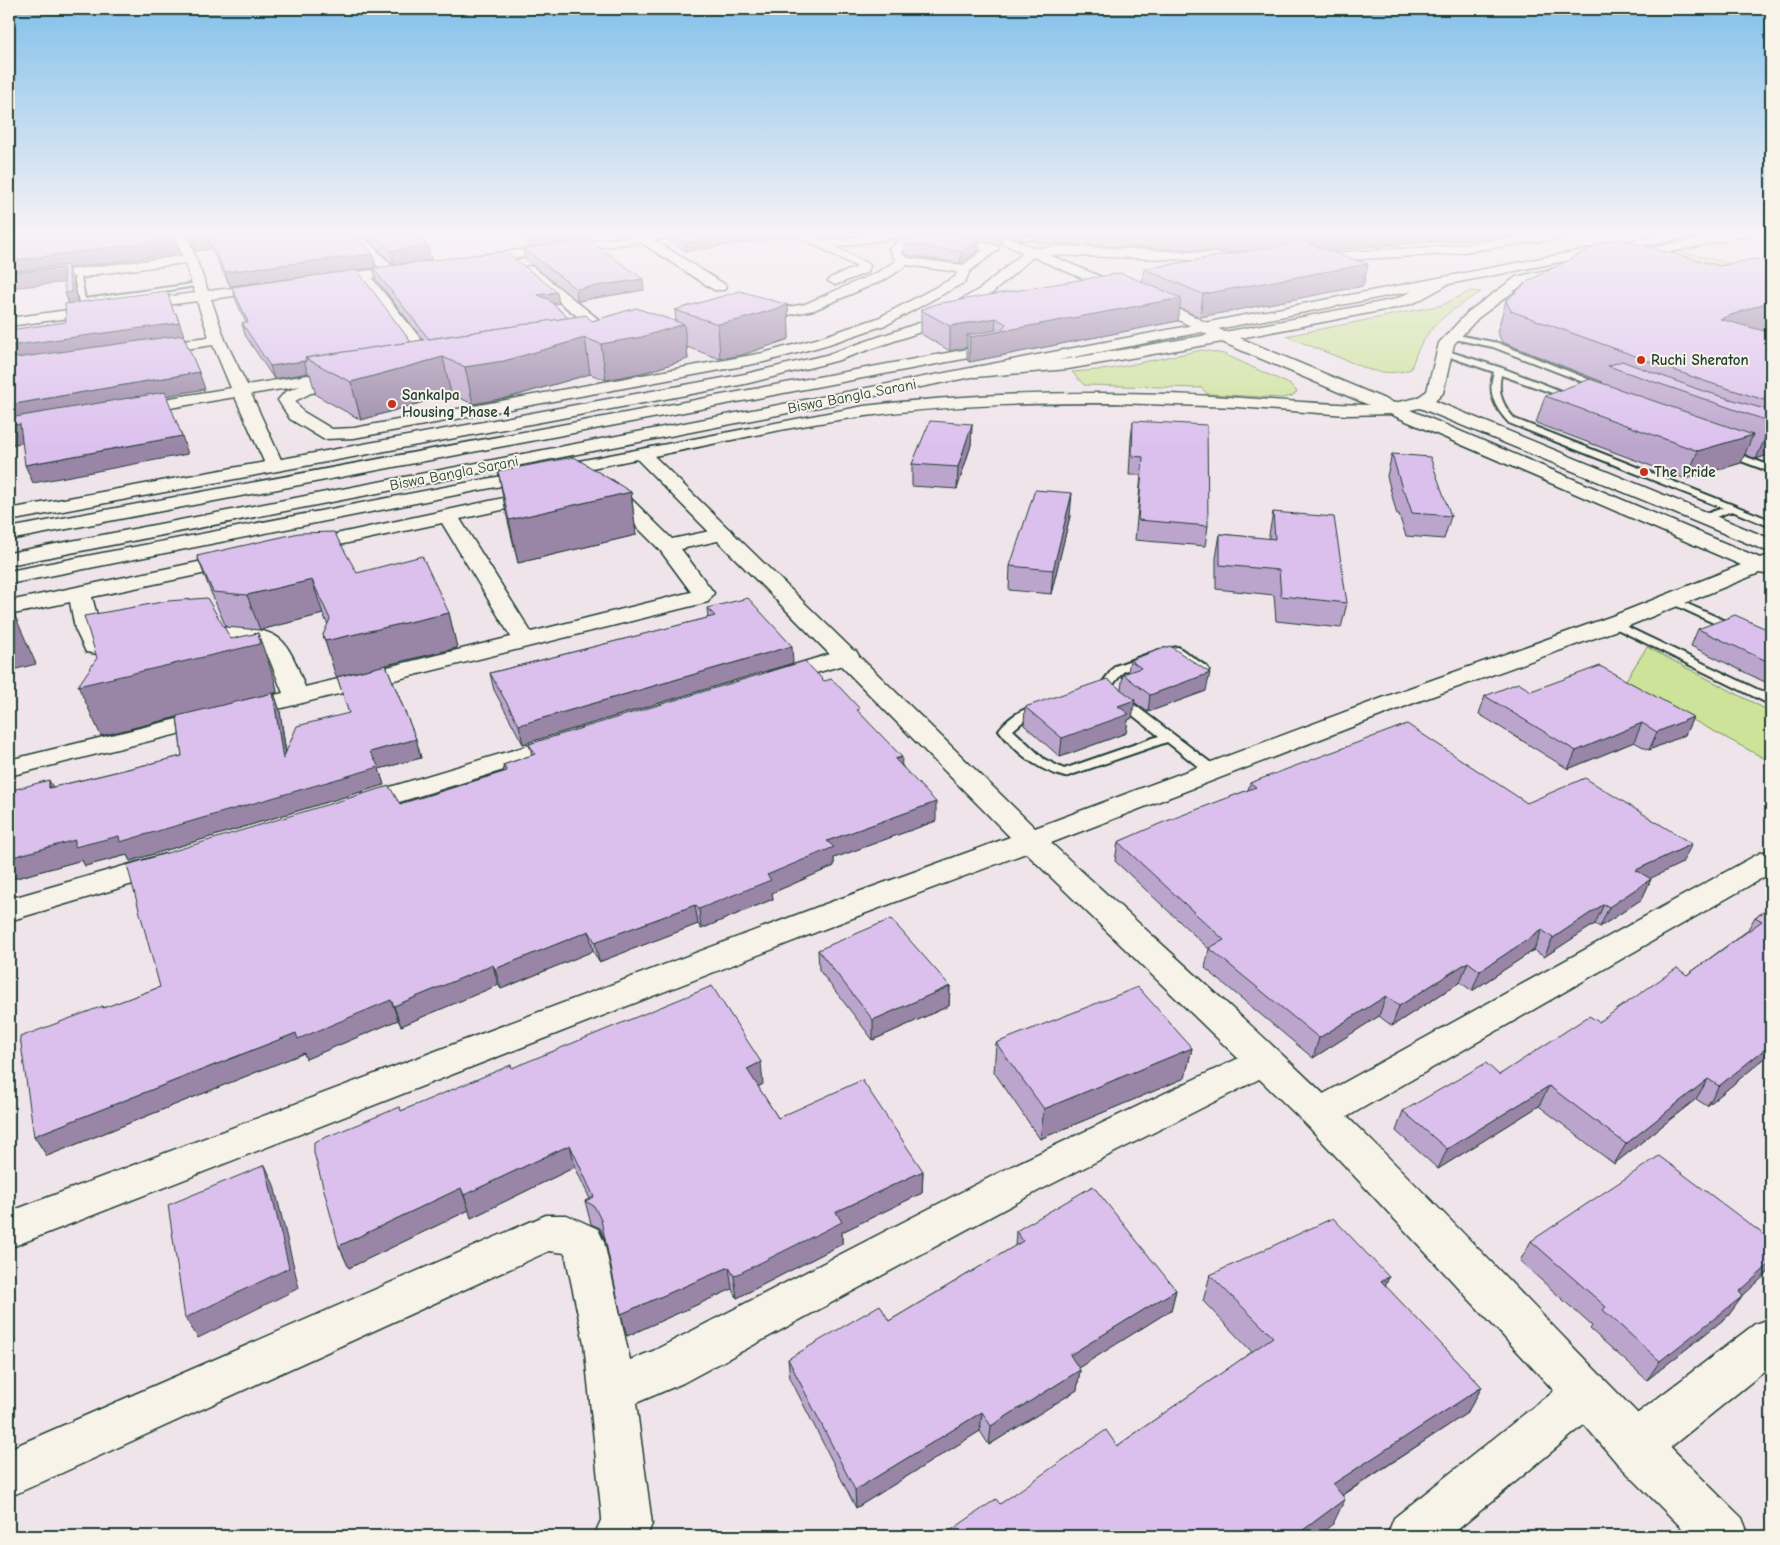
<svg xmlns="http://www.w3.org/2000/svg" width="1780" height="1545" font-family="'Comic Neue',sans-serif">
<rect width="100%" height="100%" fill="#efe4ea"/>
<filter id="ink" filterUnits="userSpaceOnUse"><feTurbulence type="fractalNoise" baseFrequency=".02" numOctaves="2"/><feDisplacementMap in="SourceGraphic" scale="10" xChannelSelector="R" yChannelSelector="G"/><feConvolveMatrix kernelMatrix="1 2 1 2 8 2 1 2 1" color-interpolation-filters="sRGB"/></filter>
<g filter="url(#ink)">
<g fill="#cce399" stroke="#769066">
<path d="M1679,251L1771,274V280L1669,253Z"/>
<path d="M1471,291L1481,292C1447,312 1422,329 1411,369C1396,374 1385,373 1370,370L1286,336L1442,305Z"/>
<path d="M1202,350L1224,354L1291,385L1297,392L1292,396L1282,398L1207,394L1202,388L1084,385L1072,372L1110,369Z"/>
<path d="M1647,647L1771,712V762L1624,683Z"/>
</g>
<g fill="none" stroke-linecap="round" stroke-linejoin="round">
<g stroke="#1f3d34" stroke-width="4">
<g id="service">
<path d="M1019,236H1055L1058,238L1055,240L1021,239Z"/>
<path d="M94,272L96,275L81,278L85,299L199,283L202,285L86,303L88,312L81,314L74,276Z"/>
<path d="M9,290L13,291L14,292L9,294Z"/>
<path d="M1452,334L1498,343L1608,387L1601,389L1493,347L1449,338V334Z"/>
<path d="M1444,350L1502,368L1579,398L1572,400L1501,375C1497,393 1503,406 1515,419L1771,520V527L1732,511L1708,520H1700V516L1723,508L1509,423C1495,408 1487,393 1494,372L1441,354L1440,352Z"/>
<path d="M1725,449L1771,466V472L1722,454V450Z"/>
<path d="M1672,597L1739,627L1741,629L1739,631H1731L1668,602V598Z"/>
<path d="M1613,620L1771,696V705L1609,625V621Z"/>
<path d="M1178,647L1207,667L1209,670L1207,673H1199L1176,655L1165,656L1123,672L1111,687L1219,769L1221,772L1219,775H1209L1167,742L1065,777C1038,770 1016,753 999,730C1008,717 1031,702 1048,706L1049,709L1048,712L1026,719L1013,730L1044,759L1064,769L1159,736L1098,688L1115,666L1159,650Z"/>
</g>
</g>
<g stroke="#1f3d34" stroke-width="3">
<g id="minor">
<path d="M174,232H186L208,291L271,283L278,287L271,291L211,299L225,340L247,385L308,375L314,377L316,380L314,383L352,377L358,379L360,382L358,385L311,393L295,401L302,411L332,429L354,428L763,353L816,339L878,318L955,277L957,272L907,265L888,278L814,310L752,322L747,321L745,318L747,315L805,304L878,272L896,261L889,249L905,237L836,247L870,265L868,272L835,285L828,281L830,278L857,267L790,232H805L824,241L890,232H919L917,234L964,232L956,237L997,246L999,249L970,271L965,282L888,324L826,345L764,362L354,438L323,439L290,419L278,400L285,392L300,386L251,394L284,466L282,470H268L266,466L235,397L134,414L128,413L126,409L128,405L134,404L231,388L213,345L151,354L143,349L151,344L209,337L197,301L9,326V318L195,293L185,263L9,285V277L182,256ZM944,238L947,242L983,250L963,265L908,258L903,255L902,250L913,242Z"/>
<path d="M347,232H359L393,267L412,265L418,269L412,273L372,278L436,358L438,361L436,364H424L360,279L324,284L317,280L324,276L380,269Z"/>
<path d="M661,232H692L686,236L654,240L724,284L726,287L724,290H714L640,242L472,264L466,260L472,256Z"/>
<path d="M528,266L533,267L612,330L614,333L612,336H602L523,273L522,270Z"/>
<path d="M606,479L613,481L672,539L724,528L731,530L734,534L731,538L681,549L714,593L708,602L9,776V760L283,693L269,658L259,646C234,636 208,649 183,643L179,638L183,633C208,627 264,621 283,642C294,655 299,672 305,687L511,637L442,523L301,553L294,551L291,547L294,543L541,490L548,492L551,496L548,500L460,519L531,632L691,592L660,550L599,489L596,485L599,481Z"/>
<path d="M237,554L245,555L248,560L245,565L92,597L104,641L134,643L138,648L134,653L115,657L86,652L75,629L70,602L9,615V601Z"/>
<path d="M847,649L856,651L859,656L856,661L776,685L767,683L764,678L767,673Z"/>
<path d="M567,734L576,736L580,742L576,748L360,814L350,811L346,805L350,799Z"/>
<path d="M1771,850V873L1333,1125L1320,1129L1307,1125L1301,1114L1307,1103L1760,853Z"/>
<path d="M165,854L176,857L180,864L176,871L9,921V899Z"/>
<path d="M1262,1047L1275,1051L1280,1061L1275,1071L1038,1191L683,1383L636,1403L652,1524L647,1536H594L602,1518L584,1343L565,1253L549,1251L9,1497V1449L546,1215H567L598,1229L604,1242L630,1360L653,1351L1010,1167Z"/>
<path d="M1771,1318V1366L1651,1463L1634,1469L1617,1463L1611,1446L1617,1429L1755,1324Z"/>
<path d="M1587,1370L1603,1377L1610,1393L1603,1409L1450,1536H1387L1394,1518L1571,1377Z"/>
</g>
</g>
<g stroke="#1f3d34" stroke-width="3">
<g id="tertiary">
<path d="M979,232H995L1034,248L1065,246L1256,255L1258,258L1256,261L1252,262L1049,255L1183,311L1225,332L1392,300C1406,296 1433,277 1445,280L1447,283L1445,286L1416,302L1400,307L1240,338L1394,403L1417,398L1427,391L1439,343L1468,312L1516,277L1574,264L1579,265L1580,268L1579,271L1525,283L1478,318L1454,344L1443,393L1435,401L1771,539V552L1764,550L1420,408L1410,410L1760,558L1771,555V575L1759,573L1631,625L1419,701L1051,843C1145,930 1241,1014 1333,1103C1473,1238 1603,1383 1742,1518L1749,1536H1690L1617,1463L1571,1409L1307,1125L1026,853L842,922L9,1248V1212L820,906L1010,837L637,459L9,584V571L864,406C965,394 1066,391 1168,394C1235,396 1302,404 1369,405L1222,342L1068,369L975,377L969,375L967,372L969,369L975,367L1068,359L1208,335L1173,317L1033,257L990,295L932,328L836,361L745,384L9,521V509L745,374L826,355L922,322L980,289L1023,253ZM1115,403L1238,407L1347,415L1390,414L1741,565L1615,615L1401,691L1035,828L654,456C725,442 795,425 866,416C949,405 1032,403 1115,403Z"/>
<path d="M1551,232H1580L1574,236L1450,254L1310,262L1304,258L1310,254L1450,246Z"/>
<path d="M1732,232H1754L1748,236L1621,262L1615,258L1621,254Z"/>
</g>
</g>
<g stroke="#1f3d34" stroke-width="3">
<g id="primary">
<path d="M1677,232H1700L1694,236L9,565V553Z"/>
<path d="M995,344L1003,349L1000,352L9,540V528Z"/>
</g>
</g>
<use href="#service" fill="#f7f3e8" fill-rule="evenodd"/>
<use href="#minor" fill="#f7f3e8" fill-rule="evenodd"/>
<use href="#tertiary" fill="#f7f3e8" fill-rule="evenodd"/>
<use href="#primary" fill="#f7f3e8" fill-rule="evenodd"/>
</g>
<g fill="#bca5cd" stroke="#1f3d34">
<path d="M188,232H353L373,254L376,268L230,286L211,249L195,251Z"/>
<path d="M361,232H416L431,260L394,265Z"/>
<path d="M514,232H572L577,236L578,241L533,247Z"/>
<path d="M961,232H1513L1512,236L1326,250L1368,264L1363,286L1200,317L1179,308L1178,321L969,362L967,360V347L950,351L921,334V310L1142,282L1144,269L1249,251H1228L1036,243L1037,234L1021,233L1015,238L1001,233V245H999L979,241V251L960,263L906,255L904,251V240L947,233L961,236Z"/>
<path d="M667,233L793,236L686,251L668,240Z"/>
<path d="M523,248L644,290L577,301L525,259Z"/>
<path d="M1771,263V327L1763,331L1771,333V454L1756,459L1744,454L1741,463L1686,479L1536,423L1545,396L1602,383L1603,382L1502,342L1497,332L1506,301L1719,266Z"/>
<path d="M373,268L559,303L554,304L568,318L592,321H676L675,310L788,305L789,339L742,355L720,359L687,347L688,359L646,372L606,380L590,374L511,397L473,404L451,394L361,420L316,395L310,374L308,373L274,379L245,335L242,323H246L235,298L232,287L411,342L423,340L376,279Z"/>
<path d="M1133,421L1208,526L1205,546L1135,540L1141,475H1129L1131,439Z"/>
<path d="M972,424L971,445L957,489L912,486V464Z"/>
<path d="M1392,454L1451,516L1444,539L1406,536L1399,515H1397L1387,476Z"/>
<path d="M498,471L631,492L636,535L518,563L506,513Z"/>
<path d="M1273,512L1347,603L1341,628L1276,621L1274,595L1216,589V558L1220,534L1269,539V535Z"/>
<path d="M1070,516L1051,594L1009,590L1010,566Z"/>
<path d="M197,556L357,573L449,613L457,648L386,665L416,739L421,758L379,769L384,785L130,861L127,855L85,866L82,860L9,880V791L53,787L182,756L177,717L101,736L231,639L275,681L277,692L274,693L280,711L286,752L349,713L323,635L328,625L323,614L260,630L226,627L210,590Z"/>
<path d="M707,608L793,663L523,744L494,690L490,673L708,618Z"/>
<path d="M1698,629L1771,631V685L1691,646Z"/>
<path d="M1130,660L1206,691L1148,712L1134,702L1132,718L1128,720L1126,733L1060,757L1024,725L1025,707L1121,690L1123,674L1128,672Z"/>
<path d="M824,681L860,714L902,765L936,821L834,858V866L772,893L773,899L701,929L698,924L599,962L593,951L501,989L498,985L401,1026L398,1020L306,1059L304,1053L47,1156L34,1136L103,1006L104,1008L160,987L400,804L504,772L503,765L532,755L529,744Z"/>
<path d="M1531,691L1693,717L1685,735L1649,750L1634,742L1568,769L1479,714L1485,696Z"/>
<path d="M1250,783L1527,803L1682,863L1650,878L1651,879L1642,899L1600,927L1595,924L1544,957L1534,950L1472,991L1460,982L1392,1026L1379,1016L1313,1058L1205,968L1209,949L1115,861L1118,842L1248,790Z"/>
<path d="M1771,908V1053L1707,1106L1696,1099L1614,1164L1539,1106L1438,1169L1396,1131L1403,1111L1499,1075L1687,975L1747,931L1755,917Z"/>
<path d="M818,950L950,986L949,1006L873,1040L819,970Z"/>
<path d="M996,1043L1192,1048L1185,1078L1040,1139L994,1072Z"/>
<path d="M512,1068L763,1084L758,1087L778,1118L923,1171L922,1193L842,1232V1244L737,1298L732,1289L627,1336L605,1240L600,1228L591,1224L585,1201L590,1199L575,1167L471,1218L469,1210L349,1268L339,1246L401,1111Z"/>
<path d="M1016,1231L1176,1290L1171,1310L1078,1368L1080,1370L1077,1390L989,1445L980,1431L856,1508L790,1378L788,1359L889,1321L1015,1246Z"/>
<path d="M1531,1241L1771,1270L1742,1296L1728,1316L1647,1380L1590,1329L1592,1326L1520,1261Z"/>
<path d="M1210,1275L1389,1277L1385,1286L1482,1387L1467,1413L1342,1496L1333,1524L1000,1504L1117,1446L1252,1352L1203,1301Z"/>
</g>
<g fill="#9986a7" stroke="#1f3d34">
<path d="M9,232H81L9,240Z"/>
<path d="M767,232H793V236L686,251L685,243Z"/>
<path d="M1000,232H1002L1001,245H999Z"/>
<path d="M1015,232H1021V233L1015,238Z"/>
<path d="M1314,232H1513L1512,236L1310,251Z"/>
<path d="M207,235L211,249L195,251L191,237Z"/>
<path d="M577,236L578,241L533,247L532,241Z"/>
<path d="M175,239L179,253L68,268L73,279L78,307L70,308L65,293L69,282L9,288V261Z"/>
<path d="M979,240V251L960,263L961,252Z"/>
<path d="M428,246L431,260L394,265L391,251Z"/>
<path d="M373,254L376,268L230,286L225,272Z"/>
<path d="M1368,264L1363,286L1200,317L1203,294Z"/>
<path d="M643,279L644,290L577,301L576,289Z"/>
<path d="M167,291L177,323L176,313L185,338L9,363V317L13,327L16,345Z"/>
<path d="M557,292L559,303L540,306L538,295Z"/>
<path d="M9,296L11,316H9Z"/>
<path d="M1181,298L1178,321L969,362L970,337L967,335V347L950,351V326L996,318L995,332Z"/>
<path d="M1771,301V327L1707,351L1720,319Z"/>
<path d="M788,305L789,339L742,355L720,359L718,324Z"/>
<path d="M684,324L688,359L646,372L606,380L601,344Z"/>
<path d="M585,338L590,374L511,397L473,404L465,367Z"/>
<path d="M443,357L451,394L361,420L351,382Z"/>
<path d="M304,361L308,373L274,379L270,366Z"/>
<path d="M199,372L205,389L9,424V405Z"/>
<path d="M20,424L27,442L9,445V426Z"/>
<path d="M972,424L971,445L957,489L958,467Z"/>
<path d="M1771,424V454L1756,459Z"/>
<path d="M1753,435L1741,463L1686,479L1698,451Z"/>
<path d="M182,436L188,454L33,483L25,465Z"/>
<path d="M631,492L636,535L518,563L509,520Z"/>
<path d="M1072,493L1070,516L1051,594L1053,570Z"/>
<path d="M312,580L323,614L260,630L247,595Z"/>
<path d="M9,602L36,664L9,671Z"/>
<path d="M449,613L457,648L336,677L325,641Z"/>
<path d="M258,633L275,681L277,692L274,693L280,711L289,777L283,759L273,693L101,736L78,686Z"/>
<path d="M792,646L793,663L523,744L519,725Z"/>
<path d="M1210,673L1206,691L1148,712L1150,695Z"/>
<path d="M1135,700L1132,718L1128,720L1126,733L1060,757L1062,738L1118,706Z"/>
<path d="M1693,717L1685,735L1649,750L1657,732Z"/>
<path d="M1642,723L1634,742L1568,769L1576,751Z"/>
<path d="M416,739L421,758L379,769L384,785L130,861L127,855L85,866L82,860L9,880V858L370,752Z"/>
<path d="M902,757L901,775L895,759Z"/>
<path d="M49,780L59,799L49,788Z"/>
<path d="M936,802V821L834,858V866L772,893L773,899L701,929L699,909L767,875L827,841Z"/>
<path d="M1692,844L1682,863L1627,890L1636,870Z"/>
<path d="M1651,879L1642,899L1600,927L1609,907Z"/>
<path d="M1604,904L1595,924L1544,957L1553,938Z"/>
<path d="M695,905L698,924L599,962L595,942Z"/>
<path d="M1542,930L1534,950L1472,991L1480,971Z"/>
<path d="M589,931L593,951L501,989L495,969Z"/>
<path d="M1468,962L1460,982L1392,1026L1399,1006Z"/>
<path d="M493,965L498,985L401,1026L394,1006Z"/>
<path d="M950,986L949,1006L873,1040V1020Z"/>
<path d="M1386,996L1379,1016L1313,1058L1319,1038Z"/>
<path d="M391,1000L398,1020L306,1059L304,1053L47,1156L34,1136L296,1033Z"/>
<path d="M1771,1044V1053L1707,1106L1719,1086Z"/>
<path d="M1192,1048L1185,1078L1040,1139L1044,1109Z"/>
<path d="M761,1062L763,1084L750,1091L747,1069Z"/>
<path d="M1708,1079L1696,1099L1614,1164L1626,1144Z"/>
<path d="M1549,1086L1539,1106L1438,1169L1447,1149Z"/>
<path d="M570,1145L575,1167L471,1218L464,1195Z"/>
<path d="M265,1165L274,1185L299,1288L198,1338L185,1318Z"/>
<path d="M923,1171L922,1193L842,1232V1244L737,1298L734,1276L836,1212Z"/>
<path d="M461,1188L469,1210L349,1268L339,1246Z"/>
<path d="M1771,1263V1270L1736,1302L1743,1296L1728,1316L1647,1380L1660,1361Z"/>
<path d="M729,1267L732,1289L627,1336L621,1314Z"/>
<path d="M1389,1277L1378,1303L1381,1281Z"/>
<path d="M1176,1290L1171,1310L1067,1375L1070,1355Z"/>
<path d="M1080,1370L1077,1390L989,1445L991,1426Z"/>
<path d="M1482,1387L1467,1413L1321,1509L1333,1484Z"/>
<path d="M982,1412L980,1431L856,1508L855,1490Z"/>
<path d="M1345,1499L1333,1524L1317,1536H1295Z"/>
</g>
<g fill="#dbc0ee" stroke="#1f3d34">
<path d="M56,232H172L175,239L9,261V237Z"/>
<path d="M189,232H353L373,254L225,272L207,235L191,237Z"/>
<path d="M371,232H416L428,246L391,251Z"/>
<path d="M520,232H572L577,236L532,241Z"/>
<path d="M675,232H767L685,243L667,233Z"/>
<path d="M921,232H946L947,233L979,240L961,252L906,244L904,240Z"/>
<path d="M1619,239L1719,266L1754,259L1771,263V301L1720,319L1771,333V402L1707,382L1511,311L1506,301L1528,281L1603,242Z"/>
<path d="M589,240L643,279L576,289L523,248Z"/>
<path d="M1303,242L1368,264L1203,294L1144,269Z"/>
<path d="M505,251L557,292L538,295L548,299L568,318L429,339L373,268Z"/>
<path d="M67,265L72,292L65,293L63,268L9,273V272Z"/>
<path d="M357,270L411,342L305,358L306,362L304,361L270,366L242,323L248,322L232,287Z"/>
<path d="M1121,273L1181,298L970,337L967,335L1002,329L1006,324L996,318L950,326L921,310L936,304Z"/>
<path d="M167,291L174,313H176L179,323L9,346V327V330L66,322L65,304Z"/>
<path d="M740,291L788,305L739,320L718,324L675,310Z"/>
<path d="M636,308L684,324L642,337L601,344L585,338L504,361L465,367L443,357L351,382L305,358L586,315L592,321Z"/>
<path d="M183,335L199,372L9,405V359Z"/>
<path d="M1622,361L1700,390L1771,411V422L1608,366Z"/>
<path d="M1590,379L1753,435L1698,451L1545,396Z"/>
<path d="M165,392L182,436L25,465L20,424L9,426V418Z"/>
<path d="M930,421L972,424L958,467L912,464Z"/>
<path d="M1133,421L1207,425L1208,526L1138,520L1143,457L1132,456Z"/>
<path d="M1392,454L1430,457L1451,516L1412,513L1405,492H1403Z"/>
<path d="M574,457L631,492L509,520L498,471Z"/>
<path d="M1035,490L1072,493L1053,570L1010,566Z"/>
<path d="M1273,512L1334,517L1347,603L1281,596L1279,570L1220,565V534L1275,539Z"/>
<path d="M334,532L357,573L422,556L449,613L325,641L323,635L330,619L312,580L247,595L213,592L197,556L299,533Z"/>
<path d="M207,598L231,639L258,633L260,644L78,686L97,658L84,616L168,601Z"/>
<path d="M748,598L792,646L519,725L490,673L715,616L707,608Z"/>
<path d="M9,606L13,616L9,618Z"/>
<path d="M1735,615L1771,631V663L1698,629Z"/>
<path d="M1170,646L1210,673L1150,695L1123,674L1141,668L1130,660Z"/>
<path d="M805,661L824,681L832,679L860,709L857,710L902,757L895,759L936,802L827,841L834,847L767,875L771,880L699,909L695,905L595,942L589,931L495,969L493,965L394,1006L391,1000L298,1039L296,1033L34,1136L20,1037L103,1006V1008L160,987L127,865L389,786L400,804L507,771L503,765L535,754L529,744Z"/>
<path d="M386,665L416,739L370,752L379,767L120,842L119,836L75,847V840L9,858V791L49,780V788L182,756L177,716L273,693L283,759L297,726L349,713L337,677Z"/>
<path d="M1600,666L1693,717L1657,732L1642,723L1576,751L1485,696L1518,683L1531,691Z"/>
<path d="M1107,679L1135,700L1118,706L1129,714L1062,738L1025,707Z"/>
<path d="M1407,724L1527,803L1585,778L1692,844L1636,870L1651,879L1609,907L1604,904L1553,938L1542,930L1480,971L1468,962L1399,1006L1386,996L1319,1038L1209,948L1224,940L1118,842L1159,824L1256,787L1250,783Z"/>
<path d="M1771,908V1044L1719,1086L1708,1079L1626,1144L1549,1086L1447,1149L1403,1111L1486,1063L1499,1075L1589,1016L1599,1022L1677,968L1687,975L1762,921L1755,917Z"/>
<path d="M891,919L950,986L873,1020L818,950Z"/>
<path d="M712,986L761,1062L747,1069L778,1118L862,1080L923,1171L836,1212L842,1222L734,1276L729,1267L621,1314L601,1220L594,1206L585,1201L594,1197L570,1145L464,1195L461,1188L339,1246L314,1153V1142L400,1107L401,1111L511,1065L512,1068Z"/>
<path d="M1138,987L1192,1048L1044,1109L996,1043Z"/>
<path d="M1659,1156L1771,1240V1263L1739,1292L1743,1296L1660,1361L1603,1310L1606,1307L1531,1241Z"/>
<path d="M265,1165L289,1268L185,1318L168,1205Z"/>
<path d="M1093,1186L1176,1290L1070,1355L1080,1370L991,1426L982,1412L855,1490L788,1359L880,1305L889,1321L1023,1241L1016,1231Z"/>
<path d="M1333,1218L1389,1277L1381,1281L1482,1387L1333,1484L1345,1499L1295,1536H943L996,1499L1000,1504L1106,1430L1117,1446L1273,1337L1210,1275Z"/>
</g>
</g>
<linearGradient id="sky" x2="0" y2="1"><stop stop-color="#83c0ea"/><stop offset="0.52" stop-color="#f8f3f6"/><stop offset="1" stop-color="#f8f3f6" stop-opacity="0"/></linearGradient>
<rect width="1780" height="448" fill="url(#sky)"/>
<g fill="#c8321e" stroke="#f7f3e8" stroke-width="2">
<circle cx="1641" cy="360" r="5"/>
<circle cx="392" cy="404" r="5"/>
<circle cx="1644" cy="472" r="5"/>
</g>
<g text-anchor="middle" stroke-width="4" stroke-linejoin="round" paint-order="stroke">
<g font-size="15" font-weight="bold" fill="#1f3d34" stroke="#f7f3e8" text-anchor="start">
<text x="1651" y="365">Ruchi Sheraton</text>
<text x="402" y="400">Sankalpa<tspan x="402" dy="17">Housing Phase 4</tspan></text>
<text x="1654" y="477">The Pride</text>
</g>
<g font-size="15" fill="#1f3d34" stroke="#f7f3e8">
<text transform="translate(852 396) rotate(-11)" y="5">Biswa Bangla Sarani</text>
<text transform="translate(454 473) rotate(-11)" y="5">Biswa Bangla Sarani</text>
</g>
</g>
<rect width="1780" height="1545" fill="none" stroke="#f7f3e8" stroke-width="30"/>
<rect x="15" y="15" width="1750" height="1515" fill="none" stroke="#1f3d34" stroke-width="2" filter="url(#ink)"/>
</svg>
